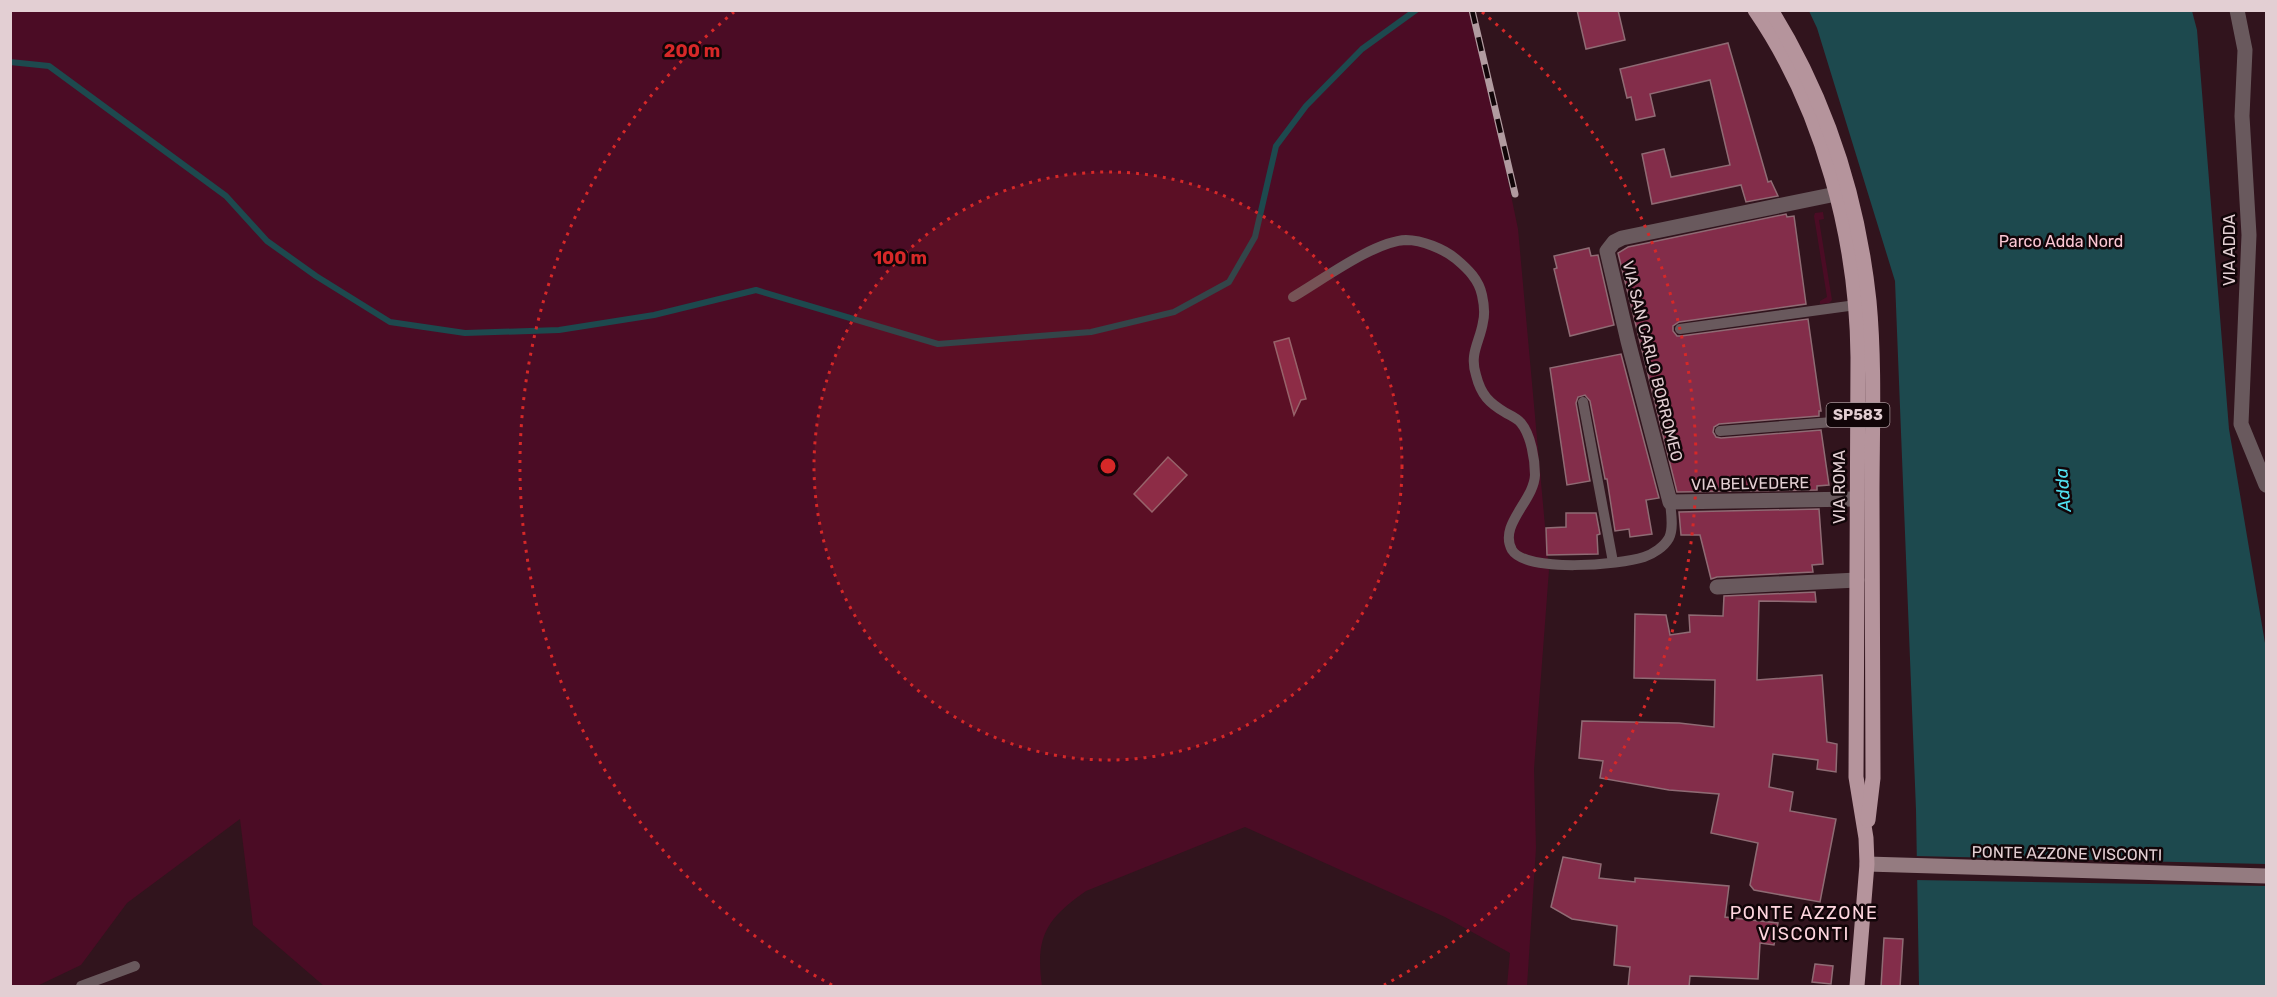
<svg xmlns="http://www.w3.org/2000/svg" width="2277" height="997" font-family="Rubik,sans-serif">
<rect width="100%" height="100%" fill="#31141d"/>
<g fill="#4b0c25">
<path d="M10,11H1473L1518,229L1549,570L1534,769L1536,848L1527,986H1507L1510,953L1445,917L1245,827L1086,891C1046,919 1035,937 1042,986H324L253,925L240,819L127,903L81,965L37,986H11Z"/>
<path d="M1823,212L1824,219L1819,220L1832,300L1829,303L1820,304V301L1827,297L1814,216L1815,213Z"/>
</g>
<path fill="#1d494e" d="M1809,11H2192L2197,30L2229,429L2266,649V986H1919L1916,810L1895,281L1817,28Z"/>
<path fill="#31141d" d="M1915,856L2266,864V886L1915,880Z"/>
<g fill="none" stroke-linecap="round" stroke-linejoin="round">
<path stroke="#1d494e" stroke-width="6" d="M10,62L49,66L226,196L267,241L316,276L390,322L465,333L559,330L654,315L756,290L938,344L1091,332L1174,312L1229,282L1255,237L1276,146L1306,106L1362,49L1416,10"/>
</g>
<g fill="#832d4a" stroke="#8f6b74" stroke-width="1.5">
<path d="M1577,10H1618L1625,40L1586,49Z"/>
<path d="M1728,43L1768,182L1771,181L1778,196L1746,202L1741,185L1652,204L1642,154L1664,149L1671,177L1730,165L1710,80L1650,94L1655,116L1636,120L1631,97L1627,98L1620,69Z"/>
<path d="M1786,214L1787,217L1794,216L1806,304L1679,322L1673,326V331L1677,336H1681L1808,319L1821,411H1819V416L1719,424L1714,427L1713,432L1716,437L1721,438L1821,430L1829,485L1817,486V490L1677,492L1618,253L1628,247Z"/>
<path d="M1589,248L1591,256L1598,255L1614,325L1570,336L1554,269L1557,268L1554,256Z"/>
<path d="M1289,338L1306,399L1301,400L1294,415L1274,342Z"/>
<path d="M1621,354L1659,498L1646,500L1652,534L1630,537L1629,529L1615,531L1607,479H1605L1590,401L1585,395L1578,397L1576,403L1590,481L1567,485L1550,368Z"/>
<path d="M1168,457L1187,475L1152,512L1134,494Z"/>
<path d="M1819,509L1823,564L1812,565L1813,572L1717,577L1711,579L1700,535H1681L1679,512Z"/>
<path d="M1566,513H1596L1600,534L1597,535L1598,554L1547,555L1546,528L1566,527Z"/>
<path d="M1815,592L1816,602L1759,601L1757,680L1822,675L1827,742L1837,744L1836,772L1817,769L1818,760L1773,754L1769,787L1793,792L1790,811L1836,819L1820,902L1754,890L1750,885L1758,843L1711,833L1719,794L1669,790L1600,778L1603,761L1579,758L1582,721L1679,723L1714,727L1715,680L1634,678L1635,614L1666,615L1670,635L1690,632L1689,615L1723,616L1724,596Z"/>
<path d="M1563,857L1601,864L1599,878L1635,882V878L1729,886L1725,917L1778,923L1774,945L1760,943L1758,979L1690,976L1689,987H1628L1630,967L1614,965L1617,926L1572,919L1551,907Z"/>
<path d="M1884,938L1903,939L1900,987H1881Z"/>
<path d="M1815,964L1833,966L1831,984L1812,982Z"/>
</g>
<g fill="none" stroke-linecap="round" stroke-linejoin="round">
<g stroke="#69595d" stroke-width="10">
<path d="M1293,297C1321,281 1374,241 1406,240C1422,240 1444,249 1456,259C1468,269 1479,280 1482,295C1484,304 1485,314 1483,322C1480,342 1469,353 1476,375C1481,395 1489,403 1506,413C1510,415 1518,419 1521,423C1531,435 1535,460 1535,475C1534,501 1498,525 1512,550C1526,573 1620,565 1644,557C1653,554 1664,547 1669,538C1674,528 1671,513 1670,502"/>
<path d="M1680,329L1856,305"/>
<path d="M1583,402L1613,562"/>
<path d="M1720,431L1858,420"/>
<path d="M81,986L135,966"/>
</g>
<g stroke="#69595d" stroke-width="15">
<path d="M2237,10L2245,50L2242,116L2249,235L2241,424L2266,485"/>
<path d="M1836,194L1622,238L1614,242L1607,251L1628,341L1670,502L1857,499"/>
<path d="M1717,587L1857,580"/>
</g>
<path stroke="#947b80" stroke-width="15" d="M1867,864L2266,876"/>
<g stroke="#b5949c" stroke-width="15">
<path d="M1755,10C1823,109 1857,239 1858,357L1856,777L1866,838L1867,864L1857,986"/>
<path d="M1771,10C1826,99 1858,198 1869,301C1875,365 1872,432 1872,496C1872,590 1872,684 1873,778L1868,820"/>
</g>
<g stroke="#b19ba0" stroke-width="7">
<path id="rail" d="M1472,10L1515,194"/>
</g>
<use href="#rail" stroke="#110508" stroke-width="4.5" stroke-dasharray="14" stroke-linecap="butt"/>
</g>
<circle cx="1108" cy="466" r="294" fill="#d62828" fill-opacity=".12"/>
<g fill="none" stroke="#d62828" stroke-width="3" stroke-dasharray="3 6">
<circle cx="1108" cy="466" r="294"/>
<path d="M832 985A588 588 0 0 1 734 12M1482 12A588 588 0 0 1 1384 985"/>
</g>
<g text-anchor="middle" stroke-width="5" stroke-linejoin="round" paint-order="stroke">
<rect fill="#110508" stroke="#a49296" stroke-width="1.5" x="1826.5" y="403" width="63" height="24" rx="4.5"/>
<g font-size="15" font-weight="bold" fill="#e3cfd3">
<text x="1858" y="420">SP583</text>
</g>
<g font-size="16" fill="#fbc7d4" stroke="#110508">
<text x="2061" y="247">Parco Adda Nord</text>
</g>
<g font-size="16" fill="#e3cfd3" stroke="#110508">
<text transform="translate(2229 250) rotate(-90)" y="6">VIA ADDA</text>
<text transform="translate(1653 361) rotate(76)" y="6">VIA SAN CARLO BORROMEO</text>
<text transform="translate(1750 483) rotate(-1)" y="6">VIA BELVEDERE</text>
<text transform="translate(1839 487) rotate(-90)" y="6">VIA ROMA</text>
<text transform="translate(2067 853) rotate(1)" y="6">PONTE AZZONE VISCONTI</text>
</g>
<g font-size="18" font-style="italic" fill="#51dfef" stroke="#110508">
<text transform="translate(2063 490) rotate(-95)" y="6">Adda</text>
</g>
<g font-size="18" letter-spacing="1.5" fill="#ffd6df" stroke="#110508">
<text x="1804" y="919">PONTE AZZONE<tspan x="1804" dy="21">VISCONTI</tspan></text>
</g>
</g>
<circle cx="1108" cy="466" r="9" fill="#d62828" stroke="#110508" stroke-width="3"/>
<g font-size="18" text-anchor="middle" font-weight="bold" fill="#d62828" stroke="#110508" stroke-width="5" stroke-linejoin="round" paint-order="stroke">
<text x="692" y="57">200 m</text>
<text x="900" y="264">100 m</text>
</g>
<rect width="2277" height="997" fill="none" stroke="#e3cfd3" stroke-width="24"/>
</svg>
